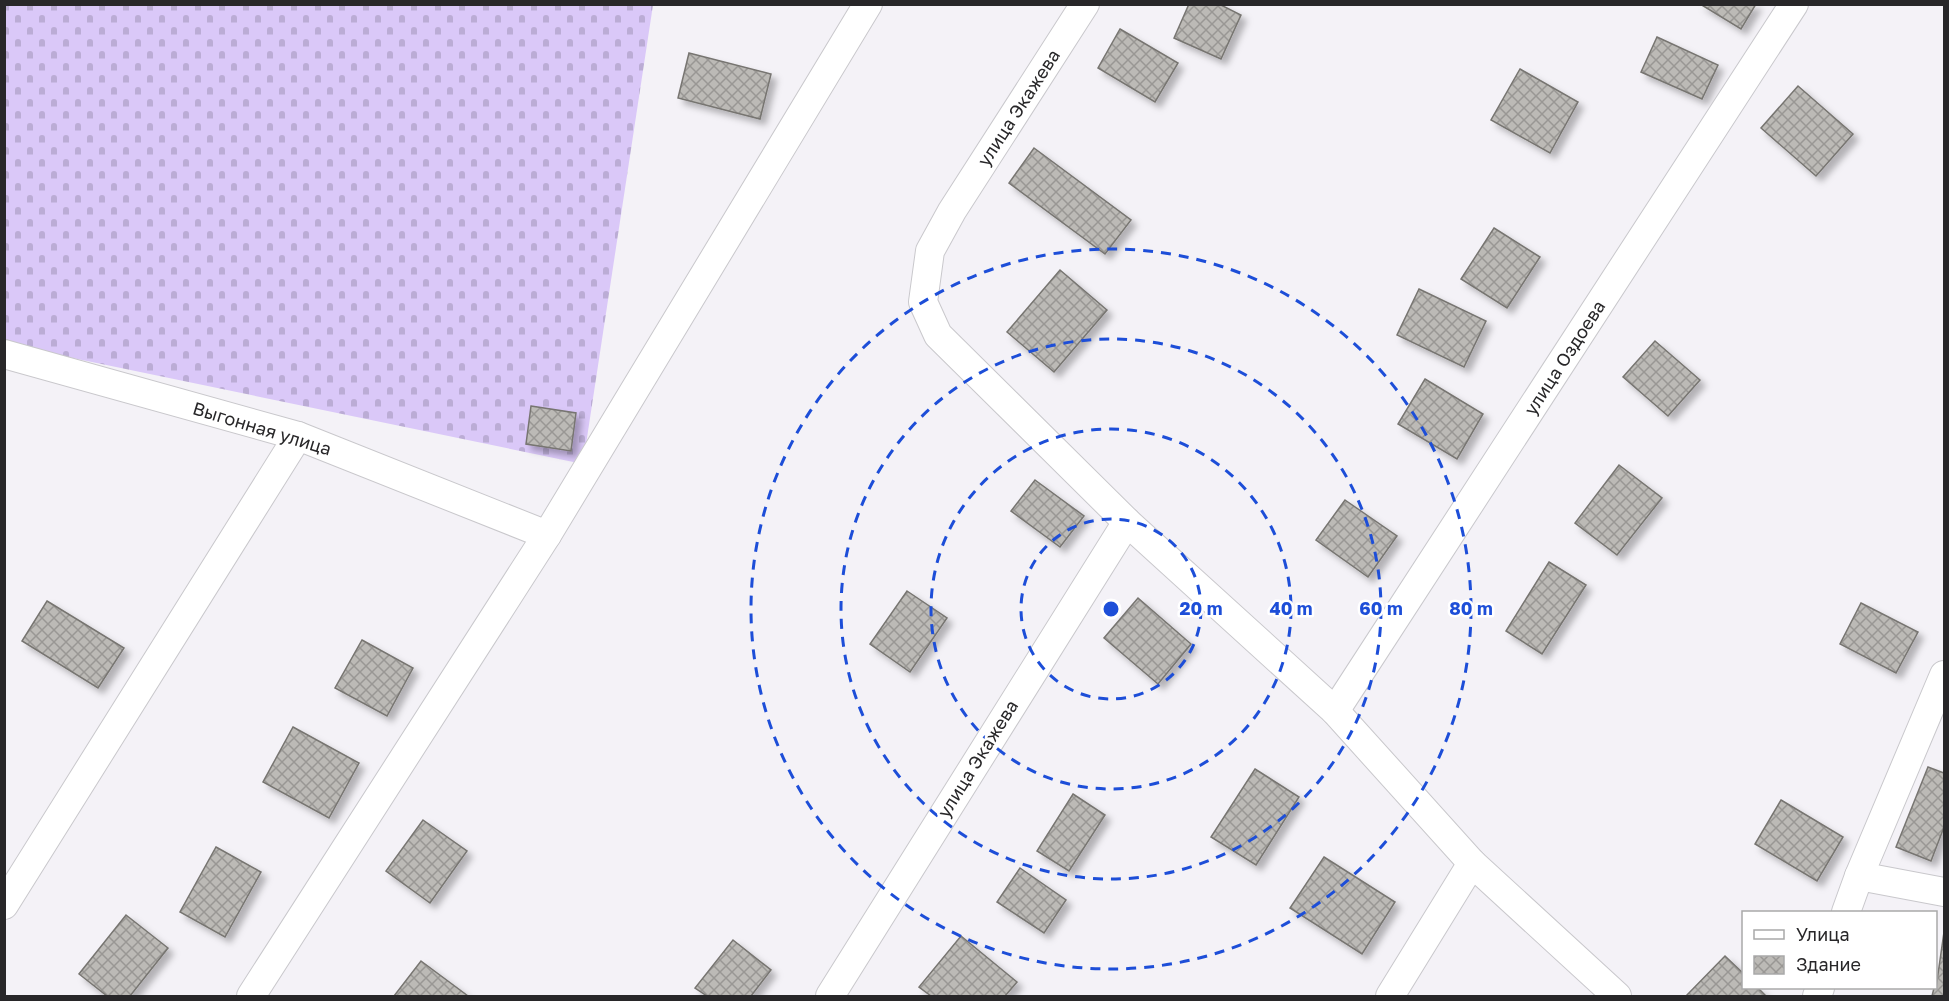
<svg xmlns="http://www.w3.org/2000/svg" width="1949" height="1001" font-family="'Golos Text',sans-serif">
<defs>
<pattern id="cemetery-stones" width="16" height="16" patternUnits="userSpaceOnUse" patternTransform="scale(1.5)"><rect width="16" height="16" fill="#dac8f8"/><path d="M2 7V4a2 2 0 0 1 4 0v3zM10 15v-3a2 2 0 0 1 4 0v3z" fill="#bbacd5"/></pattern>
<pattern id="building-cross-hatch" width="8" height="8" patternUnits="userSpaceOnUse" patternTransform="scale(1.5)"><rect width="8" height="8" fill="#bcbab6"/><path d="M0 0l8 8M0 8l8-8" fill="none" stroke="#999794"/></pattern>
<filter id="shadow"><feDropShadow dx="5.5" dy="5.5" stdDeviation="3" flood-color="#0004"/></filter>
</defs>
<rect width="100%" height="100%" fill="#f4f2f7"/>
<path fill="url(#cemetery-stones)" d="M5,5H653L583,464L5,344Z"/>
<g fill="url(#building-cross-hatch)" stroke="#777571" stroke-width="1.5" filter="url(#shadow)">
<path d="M1189,4H1219L1241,15L1221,59L1174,38Z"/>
<path d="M1700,4H1756L1741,29Z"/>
<path d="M1120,29L1178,63L1155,102L1098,68Z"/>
<path d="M1657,37L1718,65L1702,99L1641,72Z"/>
<path d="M689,53L771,74L760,119L678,98Z"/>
<path d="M1520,69L1578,102L1550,153L1491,120Z"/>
<path d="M1798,86L1853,134L1816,176L1761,128Z"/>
<path d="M1034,148L1131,220L1105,254L1009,183Z"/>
<path d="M1494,228L1540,257L1507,308L1461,279Z"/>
<path d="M1060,270L1107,310L1054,372L1007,332Z"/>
<path d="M1419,289L1486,321L1464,367L1397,335Z"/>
<path d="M1655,341L1700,380L1668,416L1623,377Z"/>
<path d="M1425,379L1483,414L1457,459L1398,424Z"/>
<path d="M531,406L576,413L571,451L526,444Z"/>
<path d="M1619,465L1662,498L1617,555L1575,523Z"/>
<path d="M1035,480L1084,516L1060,547L1011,511Z"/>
<path d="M1345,500L1397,536L1368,577L1316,540Z"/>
<path d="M1549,562L1586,585L1542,654L1506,631Z"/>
<path d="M907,591L947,618L910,672L870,644Z"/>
<path d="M1138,598L1191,644L1158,684L1104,638Z"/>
<path d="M47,601L124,648L98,688L22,641Z"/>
<path d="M1861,603L1918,632L1896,673L1840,644Z"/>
<path d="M362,640L413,668L387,716L335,688Z"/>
<path d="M293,727L359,763L329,818L263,782Z"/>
<path d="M1928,767L1944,773V827L1931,861L1896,847Z"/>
<path d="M1255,769L1299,797L1256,865L1211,837Z"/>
<path d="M1073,794L1105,815L1069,871L1037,851Z"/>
<path d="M1781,800L1843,837L1817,881L1755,844Z"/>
<path d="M423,820L467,851L430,903L386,871Z"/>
<path d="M216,847L261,872L225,937L180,912Z"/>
<path d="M1324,857L1395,902L1362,954L1290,908Z"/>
<path d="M1020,868L1066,900L1044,933L997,902Z"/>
<path d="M126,915L168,948L130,996H107L79,974Z"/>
<path d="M1944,932V996H1932L1934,988H1936Z"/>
<path d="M961,936L1017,982L1005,996H931L919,987Z"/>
<path d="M733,940L771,970L751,996H707L695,988Z"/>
<path d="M1725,956L1744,974V988H1758L1765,995L1763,996H1686Z"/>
<path d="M421,961L468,996H394Z"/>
</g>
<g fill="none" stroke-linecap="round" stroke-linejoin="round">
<g stroke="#c9c8cc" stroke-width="30">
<g id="minor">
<path d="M1085,4L952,211L930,251L923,302L938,335L1127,522L1335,711L1472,863L1617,996"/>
<path d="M4,354L298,436L547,535"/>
<path d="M1335,711L1794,4"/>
<path d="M1859,876L1944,675"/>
<path d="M4,905L298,436"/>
<path d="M1846,912L1859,876L1944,892"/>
<path d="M251,996L547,535L868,4"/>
<path d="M830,996L1127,522"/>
<path d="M1390,996L1472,863"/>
<path d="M1817,996L1820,988"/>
</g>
</g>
<use href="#minor" stroke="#fff" stroke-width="28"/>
</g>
<g fill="none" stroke="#1d4ed8" stroke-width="3" stroke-dasharray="10 8">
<circle cx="1111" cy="609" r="90"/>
<circle cx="1111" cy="609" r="180"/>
<circle cx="1111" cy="609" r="270"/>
<circle cx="1111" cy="609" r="360"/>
</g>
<g text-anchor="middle" stroke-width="5" stroke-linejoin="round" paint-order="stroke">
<g font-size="18" fill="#282729" stroke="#fff">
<text transform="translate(1019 108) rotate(-57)" y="6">улица Экажева</text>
<text transform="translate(1565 358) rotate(-57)" y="6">улица Оздоева</text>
<text transform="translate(262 429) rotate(17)" y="6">Выгонная улица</text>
<text transform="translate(978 759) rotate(-58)" y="6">улица Экажева</text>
</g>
</g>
<circle cx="1111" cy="609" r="9" fill="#1d4ed8" stroke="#fff" stroke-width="3"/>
<g font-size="18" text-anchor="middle" font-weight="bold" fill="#1d4ed8" stroke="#fff" stroke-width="5" stroke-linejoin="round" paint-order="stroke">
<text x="1201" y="615">20 m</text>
<text x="1291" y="615">40 m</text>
<text x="1381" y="615">60 m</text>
<text x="1471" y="615">80 m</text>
</g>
<rect width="1949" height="1001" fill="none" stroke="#282729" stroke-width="12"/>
<rect x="1742" y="911" width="195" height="78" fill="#ffffff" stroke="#a9a9a9" stroke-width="1.5"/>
<rect x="1754" y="930" width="30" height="9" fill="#ffffff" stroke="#a9a9a9" stroke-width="1.5"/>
<text x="1796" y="941" font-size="18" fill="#282729">Улица</text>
<rect x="1754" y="956" width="30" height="18" fill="url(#building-cross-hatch)" stroke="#a9a9a9" stroke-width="1.5"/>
<text x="1796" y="971" font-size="18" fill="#282729">Здание</text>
</svg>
